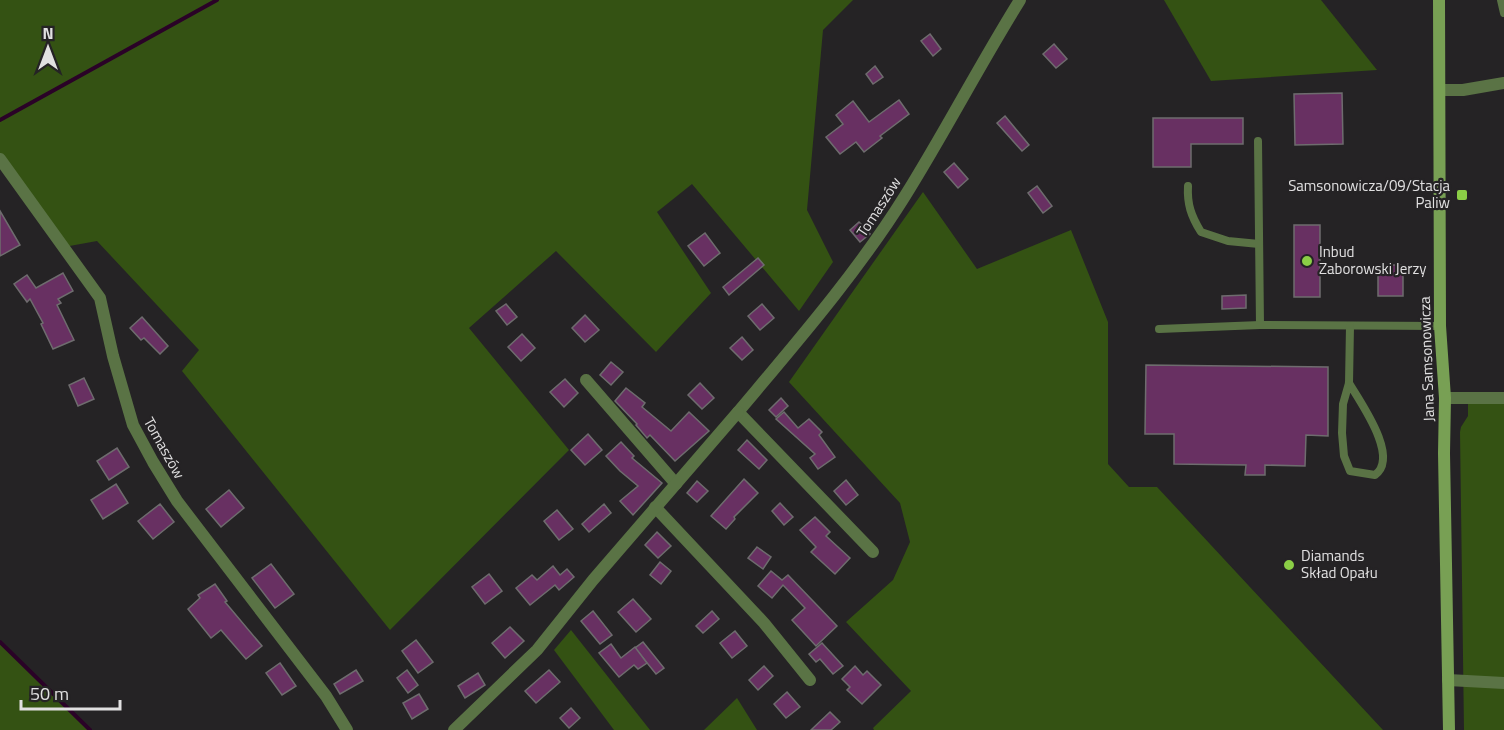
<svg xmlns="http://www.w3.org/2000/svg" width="1504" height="730" font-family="'Titillium Web',sans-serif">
<rect width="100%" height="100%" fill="#252325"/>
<g fill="#345213">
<path d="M0,0H853L823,30L807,210L833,262L799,311L692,184L657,212L711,293L656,352L556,251L469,328L569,450L390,630L182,371L199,350L97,241L64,247L0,159Z"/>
<path d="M1164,0H1321L1377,70L1211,81Z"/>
<path d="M923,192L977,269L1071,230L1108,322V464L1129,487H1157L1383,730H874L873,728L911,691L846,622L893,580L910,542L900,503L789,382Z"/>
<path d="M1468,397L1504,399V730H1464L1460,432L1461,427L1468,416Z"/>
<path d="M571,630L650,730H614L554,650Z"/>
<path d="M0,642L90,730H0Z"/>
<path d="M737,698L757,730H704Z"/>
</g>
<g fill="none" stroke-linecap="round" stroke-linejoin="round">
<g stroke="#2a0227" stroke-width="4">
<path d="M0,120L217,0"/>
<path d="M0,642L90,730"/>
</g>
</g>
<g fill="#683062" stroke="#6e6c6e" stroke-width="1.5">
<path d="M930,34L941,49L933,56L921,41Z"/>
<path d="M1054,44L1067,59L1056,68L1043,54Z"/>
<path d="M875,66L883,77L873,84L866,74Z"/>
<path d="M1342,93L1343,144L1295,145L1294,94Z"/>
<path d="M899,100L909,114L880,136L882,138L864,152L856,142L840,154L826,137L843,124L836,115L853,101L869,122Z"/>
<path d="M1005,116L1029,145L1022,151L997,123Z"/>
<path d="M1153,118H1243V144H1191V167H1153Z"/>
<path d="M954,163L968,179L958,188L944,172Z"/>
<path d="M1037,186L1052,206L1043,213L1028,193Z"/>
<path d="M0,211L20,245L0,256Z"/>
<path d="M859,222L870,234L860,242L850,230Z"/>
<rect x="1294" y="225" width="26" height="72"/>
<path d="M705,233L720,253L704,266L688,246Z"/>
<path d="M758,258L764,265L729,295L723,287Z"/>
<rect x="1378" y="265" width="25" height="31"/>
<path d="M63,273L73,291L58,299L61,303L57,305L74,340L53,349L41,324L43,323L30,299L27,302L14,284L27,275L36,288Z"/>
<path d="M1246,295V308L1222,309V296Z"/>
<path d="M506,304L517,317L507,325L496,311Z"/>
<path d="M762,304L774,318L760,330L748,316Z"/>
<path d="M585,315L599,330L585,342L572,328Z"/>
<path d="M142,317L168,346L160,354L144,338L141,340L130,328Z"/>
<path d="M522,334L535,348L521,361L508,347Z"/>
<path d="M742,337L753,350L742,360L730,348Z"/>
<path d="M611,362L623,372L611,385L600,375Z"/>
<path d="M1146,365L1328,367V436L1306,435L1305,466L1265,465V475H1245L1246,465L1174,464V434H1145Z"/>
<path d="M84,378L94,399L78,406L69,385Z"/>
<path d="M565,379L578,393L564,407L550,392Z"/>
<path d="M700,383L714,398L702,409L688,395Z"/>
<path d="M626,388L645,403L642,407L671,431L689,412L709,431L675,461L650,435L647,438L636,425L637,424L615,401Z"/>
<path d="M781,398L788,406L776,417L769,410Z"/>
<path d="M784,412L798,428L809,419L822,432L819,435L835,457L818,469L810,458L815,454L776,419Z"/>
<path d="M588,434L602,450L585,465L571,450Z"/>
<path d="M747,440L767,460L759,469L738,450Z"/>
<path d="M621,442L634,456L632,458L662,483L633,515L620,501L638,486L620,471L606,456Z"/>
<path d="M117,448L129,467L109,480L97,461Z"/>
<path d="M744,479L758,493L734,517L735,519L726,529L711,516Z"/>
<path d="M846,480L858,495L846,505L834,491Z"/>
<path d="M697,481L708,491L697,502L687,493Z"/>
<path d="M116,484L128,503L103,519L91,500Z"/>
<path d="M229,490L244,508L221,527L206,509Z"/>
<path d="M780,503L793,517L784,525L772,511Z"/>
<path d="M160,504L174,522L153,539L138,521Z"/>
<path d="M604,504L611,513L589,532L582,524Z"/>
<path d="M557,510L573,529L559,540L544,521Z"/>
<path d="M815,517L830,532L826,536L850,558L835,574L811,552L816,547L800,530Z"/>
<path d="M657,532L671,546L658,558L645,545Z"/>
<path d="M757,547L771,557L763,569L748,558Z"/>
<path d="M660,562L671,571L661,584L650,575Z"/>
<path d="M271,564L294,594L275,608L252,578Z"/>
<path d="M553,566L560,575L567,569L574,577L559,590L555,585L530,605L516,588L532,575L537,580Z"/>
<path d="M771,571L782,580L788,575L837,626L816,646L792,620L805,608L783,585L772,598L758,586Z"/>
<path d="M489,574L502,591L485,604L472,587Z"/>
<path d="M215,584L227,601L225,602L262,646L246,659L221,630L211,638L188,609L200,598L198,595Z"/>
<path d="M633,599L651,619L636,632L618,612Z"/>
<path d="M593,611L612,635L600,644L581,621Z"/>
<path d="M712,611L719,619L703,633L696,626Z"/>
<path d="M510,627L524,641L505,658L492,643Z"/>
<path d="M735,631L747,646L732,658L720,643Z"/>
<path d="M416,640L433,662L418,673L402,651Z"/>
<path d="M643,642L664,668L656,674L635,648Z"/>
<path d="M822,643L843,666L833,674L820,659L816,662L809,654Z"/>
<path d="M611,644L621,658L635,647L647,663L638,669L634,665L619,677L599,653Z"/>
<path d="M280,663L296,686L282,695L266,673Z"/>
<path d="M764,666L773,676L758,690L749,680Z"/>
<path d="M855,666L863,675L867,671L881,685L862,704L847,690L850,687L842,679Z"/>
<path d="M356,670L363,681L340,694L334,684Z"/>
<path d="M407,670L418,685L408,693L397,678Z"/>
<path d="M549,670L560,682L536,703L525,691Z"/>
<path d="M478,673L485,685L465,698L458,686Z"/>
<path d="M787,692L800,707L786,718L774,704Z"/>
<path d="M419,694L428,709L412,719L403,703Z"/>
<path d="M571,708L580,718L569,728L560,718Z"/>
<path d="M830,712L840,722L831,730H811Z"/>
</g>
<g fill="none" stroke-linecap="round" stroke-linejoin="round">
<g stroke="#5a7345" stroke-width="8">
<path d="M1501,0L1504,13"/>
<path d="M1258,141L1260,325"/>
<path d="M1188,186C1187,204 1191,216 1201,232L1228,241L1259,244"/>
<path d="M1159,329L1260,325L1440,326"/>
<path d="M1349,383C1360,402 1400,457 1375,475L1350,471L1344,456L1342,433L1343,404L1349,383L1350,326"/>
</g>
<g stroke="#5a7345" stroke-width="12">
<path d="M1440,90H1463L1504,83"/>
<path d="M0,159L100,298L113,356L133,425L153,462L177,501L326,696L347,730"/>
<path d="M586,380L676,484"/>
<path d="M1445,398H1504"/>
<path d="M655,507L764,623L810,680"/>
<path d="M873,552L738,412C796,343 857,273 905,196C945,132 980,64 1020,0"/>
<path d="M1448,680L1504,683"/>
<path d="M454,730L537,650L593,580L738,412"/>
</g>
<path stroke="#78a054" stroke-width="12" d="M1439,0L1440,326L1445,398L1444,453L1449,730"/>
</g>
<g fill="#8bce46" stroke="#252325" stroke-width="2">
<rect x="1456" y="189" width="12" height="12" rx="3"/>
<circle cx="1307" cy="261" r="6"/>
<circle cx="1289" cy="565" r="6"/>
</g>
<g text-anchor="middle" stroke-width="4.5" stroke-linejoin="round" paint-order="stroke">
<g font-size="15" fill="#e1e0e1" stroke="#252325" text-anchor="start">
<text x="1450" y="191" text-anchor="end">Samsonowicza/09/Stacja<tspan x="1450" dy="17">Paliw</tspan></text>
<text x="1319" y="257">Inbud<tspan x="1319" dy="17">Zaborowski Jerzy</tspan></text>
<text x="1301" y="561">Diamands<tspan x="1301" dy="17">Skład Opału</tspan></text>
</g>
<g font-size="15" fill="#e1e0e1" stroke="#252325">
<text transform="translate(879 207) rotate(-57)" y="5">Tomaszów</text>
<text transform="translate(1427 359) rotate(-92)" y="5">Jana Samsonowicza</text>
<text transform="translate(164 448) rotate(61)" y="5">Tomaszów</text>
</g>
</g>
<g transform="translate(48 48)" stroke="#252325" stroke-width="4.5" paint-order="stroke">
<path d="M0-4.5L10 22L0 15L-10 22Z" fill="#e1e0e1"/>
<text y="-9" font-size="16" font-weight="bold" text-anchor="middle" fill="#e1e0e1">N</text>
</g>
<path d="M21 700v9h99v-9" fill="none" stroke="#e1e0e1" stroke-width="3"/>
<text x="30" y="700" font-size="18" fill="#e1e0e1" stroke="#252325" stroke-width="4.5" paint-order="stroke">50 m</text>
</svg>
